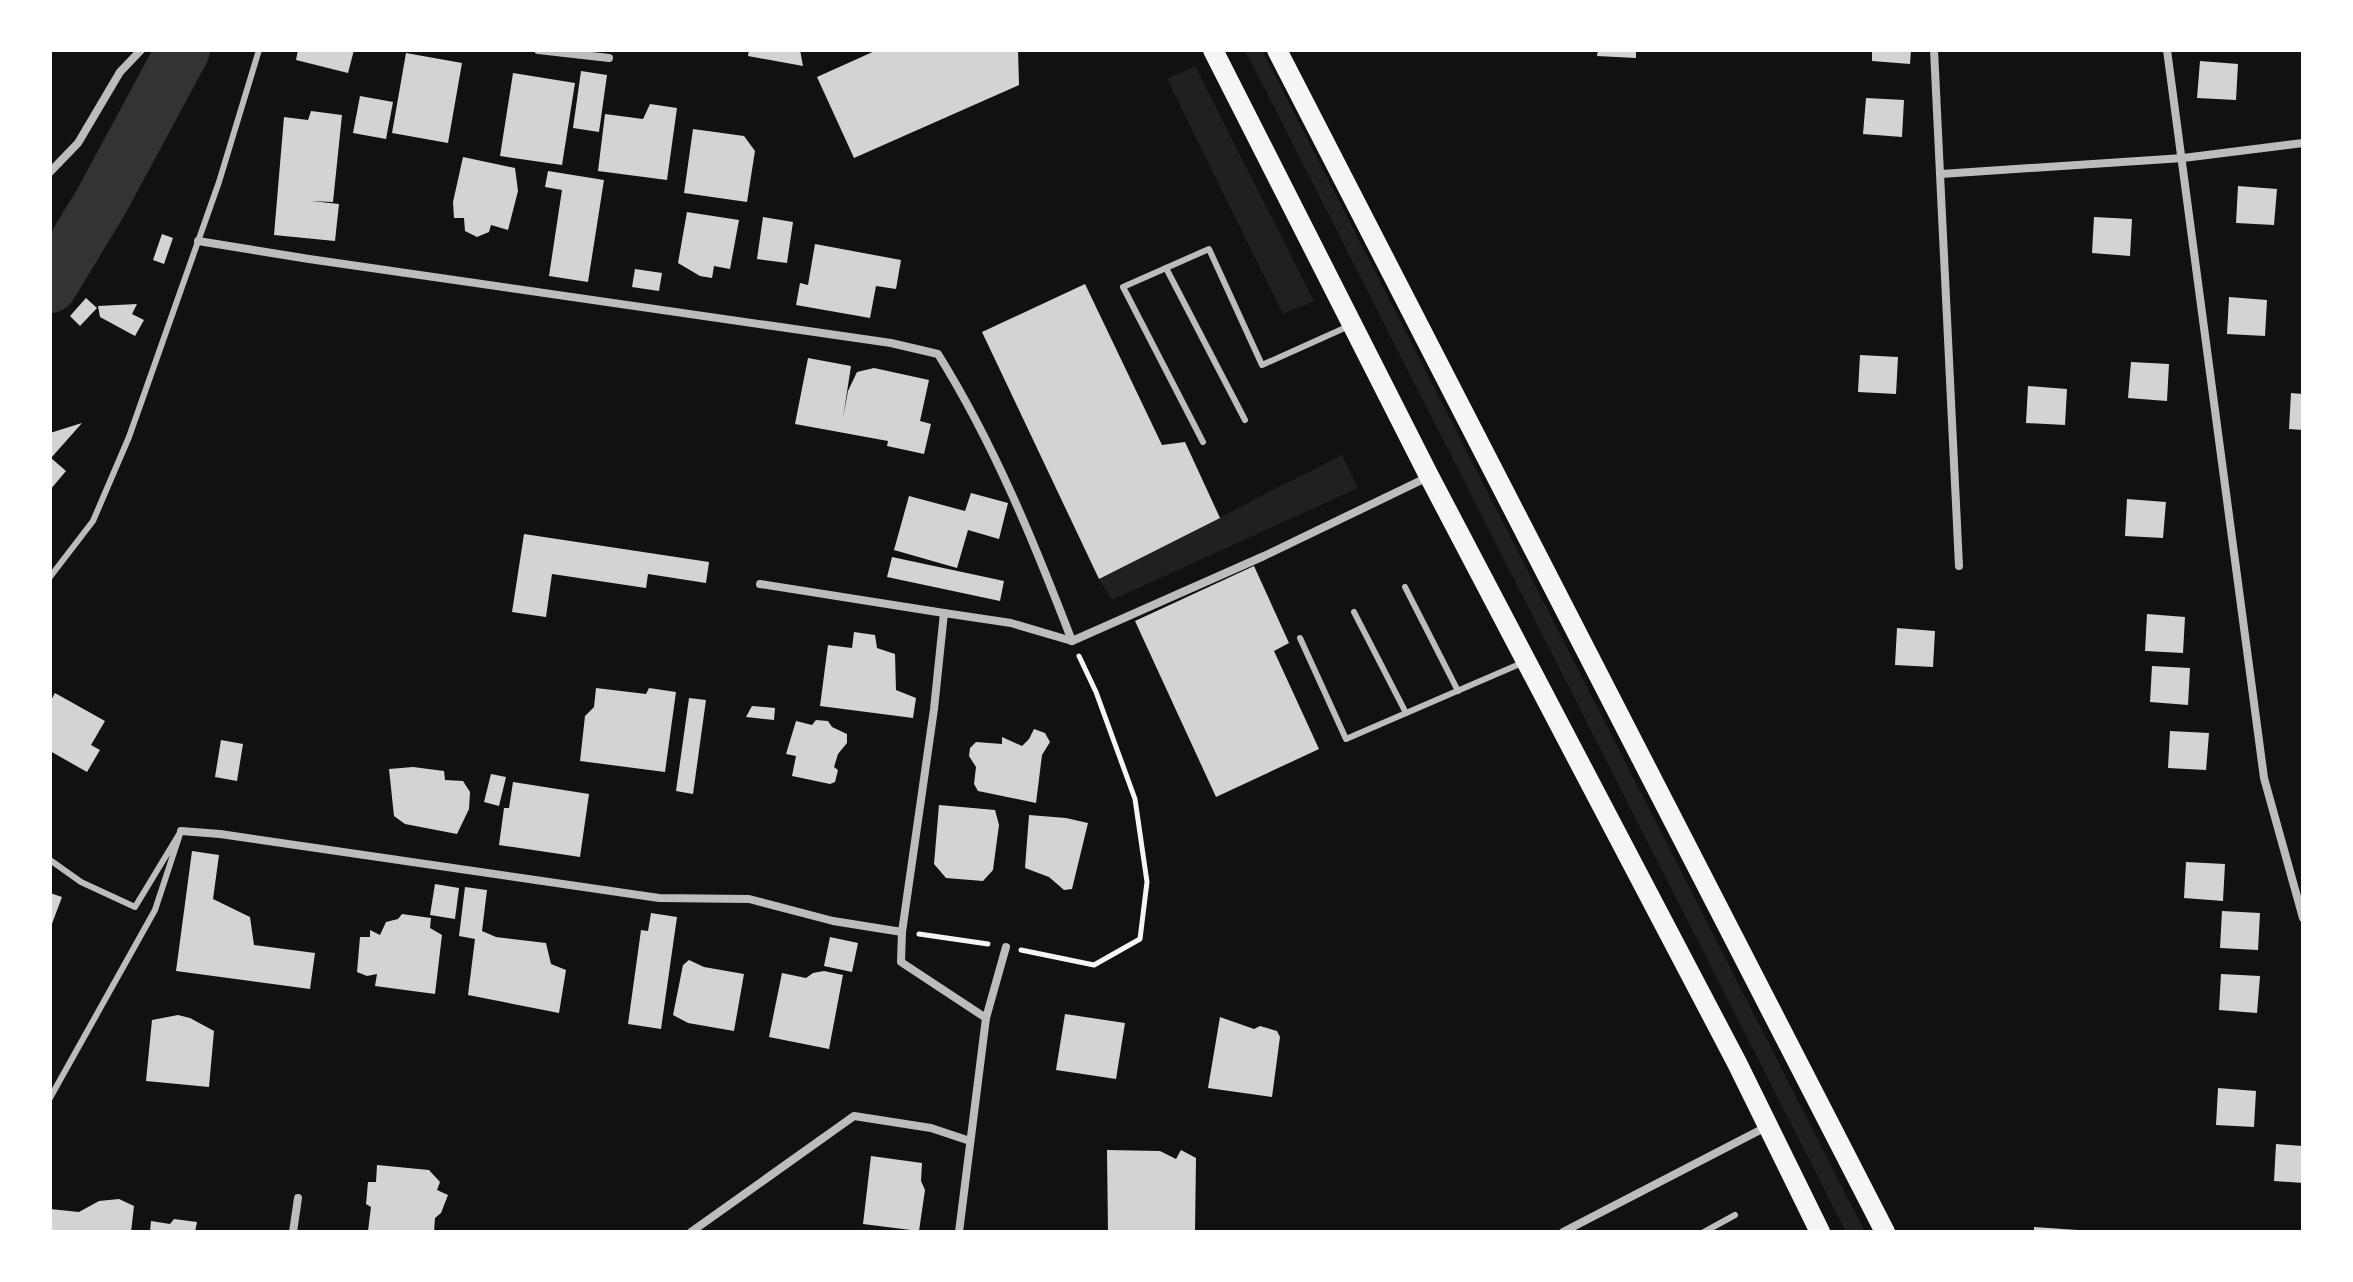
<svg xmlns="http://www.w3.org/2000/svg" width="2353" height="1282" font-family="Inter,sans-serif">
<rect width="100%" height="100%" fill="#111"/>
<g fill="#202020">
<path d="M1245,50H1262L1865,1232H1846Z"/>
<path d="M1195,66L1314,301L1283,314L1167,79Z"/>
<path d="M1342,455L1358,488L1112,600L1099,579Z"/>
</g>
<g fill="none" stroke-linecap="round" stroke-linejoin="round">
<path stroke="#333" stroke-width="54" d="M50,286L101,202L183,50"/>
</g>
<g fill="#d3d3d3">
<path d="M298,50H354L348,73L296,60Z"/>
<path d="M749,50H800L803,66L748,56Z"/>
<path d="M877,50H1018L1019,85L854,158L817,77Z"/>
<path d="M1598,50H1636V58L1597,56Z"/>
<path d="M1872,50H1911L1910,64L1872,61Z"/>
<path d="M406,53L462,63L448,143L392,133Z"/>
<path d="M2200,61L2238,64L2236,100L2197,98Z"/>
<path d="M581,71L607,75L599,132L573,128Z"/>
<path d="M513,73L575,83L562,165L500,156Z"/>
<path d="M360,96L393,102L386,139L353,133Z"/>
<path d="M1866,98L1904,100L1902,137L1863,134Z"/>
<path d="M650,104L677,108L667,180L598,171L605,114L643,119Z"/>
<path d="M311,111L342,115L333,202L311,201L339,204L335,241L274,235L284,117L308,120Z"/>
<path d="M693,129L744,136L755,151L747,202L684,193Z"/>
<path d="M463,157L515,168L518,191L508,230L491,225L489,232L477,237L465,231L464,218H454L453,202Z"/>
<path d="M548,171L604,180L588,282L549,276L562,190L545,187Z"/>
<path d="M2238,186L2277,189L2274,225L2236,223Z"/>
<path d="M687,212L739,220L730,269L714,266L712,278L700,276L678,263Z"/>
<path d="M763,217L793,222L787,263L757,259Z"/>
<path d="M2094,217L2132,219L2130,256L2092,253Z"/>
<path d="M162,234L173,238L164,264L153,260Z"/>
<path d="M815,244L901,260L896,289L876,286L870,318L796,305L800,283L808,285Z"/>
<path d="M635,269L662,273L659,291L632,287Z"/>
<path d="M1085,284L1162,445L1185,442L1220,518L1099,579L982,332Z"/>
<path d="M2229,297L2267,300L2265,336L2227,334Z"/>
<path d="M86,298L97,308L80,326L70,316Z"/>
<path d="M137,304L132,314L144,320L135,336L100,317L98,306Z"/>
<path d="M1860,355L1898,357L1896,394L1858,392Z"/>
<path d="M808,358L851,366L843,418L848,391L857,372L874,368L929,380L920,421L931,424L924,454L887,446L888,441L795,424Z"/>
<path d="M2131,362L2169,364L2167,401L2128,398Z"/>
<path d="M2028,386L2067,389L2065,425L2026,423Z"/>
<path d="M2291,393L2303,394V430L2289,429Z"/>
<path d="M82,423L51,458L66,471L50,490V433Z"/>
<path d="M971,493L1008,503L999,539L968,530L957,568L894,550L909,496L965,511Z"/>
<path d="M2127,499L2166,502L2163,538L2125,536Z"/>
<path d="M524,534L709,562L706,583L648,574L646,588L552,574L546,617L512,612Z"/>
<path d="M892,557L1004,581L1000,601L887,577Z"/>
<path d="M1254,566L1289,643L1274,651L1319,749L1216,797L1135,621Z"/>
<path d="M2147,614L2185,617L2183,653L2145,651Z"/>
<path d="M1897,628L1935,631L1933,667L1895,665Z"/>
<path d="M854,632L875,635L877,648L895,654L896,690L916,698L913,718L820,706L828,645L852,648Z"/>
<path d="M2152,666L2190,668L2188,705L2150,702Z"/>
<path d="M596,688L646,694L649,688L676,692L665,772L580,761L585,716L594,707Z"/>
<path d="M55,693L105,721L91,745L100,750L87,772L50,751V702Z"/>
<path d="M689,698L706,700L693,794L676,791Z"/>
<path d="M752,706L775,708L774,720L746,717Z"/>
<path d="M816,720L828,721L832,727L847,734V743L838,754L834,767L838,770L835,782L830,784L792,776L796,756L786,754L796,721L812,725Z"/>
<path d="M1034,729L1045,733L1050,742L1042,755L1036,803L978,791L974,784L976,767L969,756L970,748L976,742L1002,744V737L1022,746L1029,739Z"/>
<path d="M2170,731L2209,733L2206,770L2168,768Z"/>
<path d="M221,740L243,744L237,781L215,777Z"/>
<path d="M413,767L444,771L445,780L463,781L470,792L469,809L457,834L405,824L394,816L389,769Z"/>
<path d="M491,774L506,777L499,806L484,802Z"/>
<path d="M513,782L589,794L580,857L499,845L504,808H509Z"/>
<path d="M939,805L995,810L999,825L993,870L983,881L946,878L934,864Z"/>
<path d="M1029,815L1066,818L1088,823L1072,889L1064,890L1049,877L1025,868Z"/>
<path d="M192,851L219,855L213,899L250,917L254,945L315,953L310,989L176,971Z"/>
<path d="M2186,862L2225,864L2223,901L2184,898Z"/>
<path d="M435,884L459,888L455,919L430,915Z"/>
<path d="M465,887L487,890L482,931L496,937L546,943L551,964L566,970L559,1013L468,995L475,939L459,936Z"/>
<path d="M50,893L62,897L50,929Z"/>
<path d="M2222,911L2260,913L2258,950L2220,948Z"/>
<path d="M651,913L677,917L661,1029L628,1024L641,930L648,931Z"/>
<path d="M402,914L431,918L430,928L442,935L435,994L375,986L377,974L367,976L357,972L360,937H370V930L380,935L386,922L398,919Z"/>
<path d="M830,937L858,943L852,972L824,966Z"/>
<path d="M689,960L704,967L744,974L734,1031L688,1023L673,1015L683,965Z"/>
<path d="M824,971L843,975L829,1049L769,1037L782,973L806,978L813,973Z"/>
<path d="M2221,974L2260,976L2257,1013L2219,1010Z"/>
<path d="M1065,1014L1125,1023L1116,1079L1056,1070Z"/>
<path d="M178,1015L190,1018L214,1031L209,1087L146,1081L152,1020Z"/>
<path d="M1220,1017L1254,1029L1260,1026L1277,1031L1280,1037L1272,1097L1208,1088Z"/>
<path d="M2218,1088L2256,1091L2254,1127L2216,1125Z"/>
<path d="M2276,1144L2303,1146V1183L2274,1181Z"/>
<path d="M1107,1150L1160,1151L1176,1159L1181,1150L1196,1158L1195,1232H1108Z"/>
<path d="M871,1156L922,1163L921,1181L925,1190L919,1231L863,1224Z"/>
<path d="M377,1165L429,1170L440,1182L437,1190L448,1195L441,1213L435,1218L434,1232L368,1231L371,1207L366,1204L368,1182H376Z"/>
<path d="M119,1199L134,1206L131,1232H50V1209L79,1212L99,1201Z"/>
<path d="M174,1219L197,1222L195,1232H150L151,1221L170,1224Z"/>
<path d="M2034,1227L2078,1230V1232H2034Z"/>
</g>
<g fill="none" stroke-linecap="round" stroke-linejoin="round">
<g stroke="#f5f5f5" stroke-width="5">
<path d="M919,934L988,944"/>
<path d="M1021,950L1094,965L1140,939L1147,882L1135,799L1096,692L1079,656"/>
</g>
<g stroke="#bcbcbc" stroke-width="6">
<path d="M1166,268L1245,420"/>
<path d="M1203,442L1123,287L1209,249L1262,365L1349,326"/>
<path d="M50,577L93,521L129,437L219,182L259,50"/>
<path d="M1405,587L1458,691"/>
<path d="M1354,612L1406,713"/>
<path d="M1300,638L1346,739L1522,663"/>
<path d="M50,860L81,882L135,907L181,831L155,910L50,1098"/>
<path d="M1704,1232L1735,1215"/>
</g>
<g stroke="#bcbcbc" stroke-width="8">
<path d="M538,50L609,58"/>
<path d="M1934,50L1959,566"/>
<path d="M2167,50L2264,778L2303,918"/>
<path d="M50,172L78,143L120,72L141,50"/>
<path d="M1941,174L2183,158L2303,143"/>
<path d="M198,241L309,259L891,343L938,354C994,444 1034,542 1072,641"/>
<path d="M760,584L944,613"/>
<path d="M181,831L220,834L659,898L749,899L833,921L902,932L934,709L944,613L1011,623L1072,641L1264,556L1428,477"/>
<path d="M902,932L901,962L986,1018L959,1232"/>
<path d="M986,1018L1006,947"/>
<path d="M293,1232L298,1198"/>
<path d="M691,1232L854,1116L931,1128L970,1141"/>
<path d="M1563,1232L1768,1126"/>
</g>
<g stroke="#f5f5f5" stroke-width="20">
<path d="M1213,50L1429,476L1737,1063L1820,1232"/>
<path d="M1277,50L1885,1232"/>
</g>
</g>
<rect width="2353" height="1282" fill="none" stroke="#ffffff" stroke-width="104"/>
</svg>
